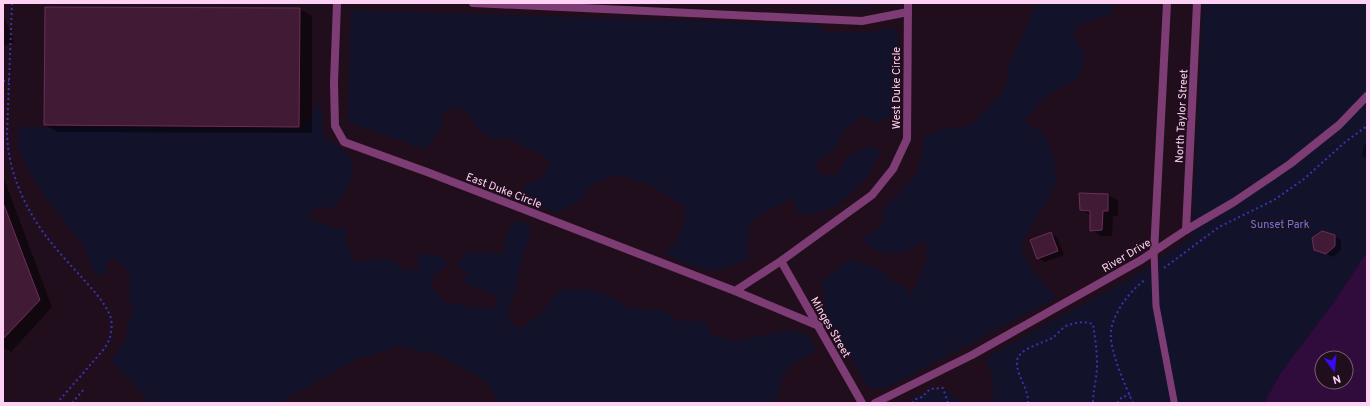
<svg xmlns="http://www.w3.org/2000/svg" width="1370" height="406" font-family="Overpass,sans-serif">
<rect width="100%" height="100%" fill="#210e1c"/>
<g fill="#13122b">
<path d="M780,3H881L864,7Z"/>
<path d="M1035,3H1116L1110,14L1076,26L1074,38L1083,49L1084,64L1078,78L1045,97L1024,121L1045,135L1053,154L1057,183L1020,246L1030,267L1056,298L886,388H869L826,316L822,281L850,259L884,271L893,283L902,285L911,296L926,261V239L906,252L889,254L868,247L864,237L881,226L885,206L899,194L918,171L925,135L941,130L972,125L1004,90L1010,62L1027,27Z"/>
<path d="M1203,3H1367V252L1334,302L1282,371L1264,403H990C992,396 995,388 993,381C992,371 986,367 987,357L1138,274L1192,236Z"/>
<path d="M351,10L817,25L826,32H871L889,27L896,30L899,38L897,88L893,115L875,123L862,116L844,131L835,148L815,163L822,176L839,173L844,160L859,151L870,147L882,150L867,177L838,205L816,214L798,213L792,198L761,214L750,223L747,248L750,259L717,271L689,265L664,254L678,240L683,227L686,207L650,185L617,175L594,183L585,190V198L557,213L523,199L524,186L539,180L552,163L540,154L507,138L490,139L470,119L468,112L460,107L441,113L444,124L425,149L348,122Z"/>
<path d="M318,103L323,112L322,126L323,134L328,140L348,154L353,164L349,186L340,200L333,207L314,209L307,218L333,227L346,229V241L354,262C366,261 382,256 393,261C397,263 400,267 402,270H418L419,254C431,254 441,252 447,264L435,274L430,283L443,301L472,307L491,309L497,303V296C486,291 472,288 462,281L468,276L457,263L467,253L480,252L504,254L506,234L513,223L522,221L528,225L531,231L521,263L517,284L508,310L509,322L519,329L540,315L559,290L580,289L600,292L611,296L629,308L664,310L677,321H705L713,336L735,341L790,330L805,333L817,349L803,359L793,362L784,374L775,403H499L485,381L442,356L398,346L355,360L279,403H151L111,360L126,339L128,320L134,312L129,296L131,279L124,266L113,259L106,262L107,269L106,273L98,275L92,269L85,247L49,202L26,166L18,146L19,127L303,129C309,120 312,111 318,103Z"/>
<path d="M942,390L951,392L963,403H903L927,392Z"/>
</g>
<path fill="#300c3d" fill-rule="evenodd" d="M1367,252V403H1264L1282,371L1334,302ZM1322,358H1346V382H1322Z"/>
<g fill="#0007">
<path d="M300,9L312,16V133L58,132L45,125Z"/>
<path d="M3,14L14,42L3,46Z"/>
<path d="M1367,144V159L1362,155L1364,145Z"/>
<path d="M3,176L52,307L11,352L3,347Z"/>
<path d="M1108,195L1118,200V216H1113L1112,236H1101L1091,230V216L1081,209Z"/>
<path d="M1050,234L1057,237L1064,255L1045,262L1038,258Z"/>
<path d="M1334,236L1341,240V250L1333,257L1315,249Z"/>
</g>
<g fill="#411b36" stroke="#6c2e5a">
<path d="M45,7L300,8L299,127L44,125Z"/>
<path d="M1079,193L1108,194V211H1103L1102,230L1090,231V211L1080,210Z"/>
<path d="M3,205H4L40,300L3,339Z"/>
<path d="M1322,231L1335,235V246L1326,254L1314,250L1312,238Z"/>
<path d="M1051,232L1058,251L1037,259L1030,240Z"/>
</g>
<g fill="none" stroke-linecap="round" stroke-linejoin="round">
<g stroke="#3834ae" stroke-width="2" stroke-dasharray="2 3" stroke-linecap="butt">
<path d="M12,3L7,134C8,165 19,194 35,220C49,243 68,262 85,281C94,291 103,301 109,313C113,321 112,332 109,340C106,348 97,357 91,364C80,377 68,390 57,403"/>
<path d="M3,81H9"/>
<path d="M1164,268L1219,227L1274,200L1304,179L1344,143L1367,126"/>
<path d="M72,403L85,388"/>
<path d="M912,403L916,399L922,397L930,389L943,388L948,403"/>
<path d="M1028,403C1029,388 1016,376 1017,361C1018,349 1043,343 1052,338C1057,335 1061,329 1066,326C1077,322 1083,321 1093,324C1095,337 1097,351 1097,365C1097,378 1093,390 1093,403"/>
<path d="M1117,403L1122,397L1130,395"/>
<path d="M1133,403C1125,385 1113,358 1111,339C1108,319 1129,291 1145,280"/>
</g>
<path stroke="#7e3c75" stroke-width="7" d="M1154,252L1156,306L1174,401"/>
<g stroke="#7e3c75" stroke-width="8">
<path d="M337,3L334,82L335,126L344,142L427,172L735,291L781,261L872,195L893,169L907,139L908,3"/>
<path d="M473,3L862,21L908,12"/>
<path d="M1186,230L1197,3"/>
<path d="M1154,252L1167,3"/>
<path d="M781,261L862,403"/>
<path d="M735,291L819,326"/>
<path d="M875,403L972,355L1141,260L1186,230L1234,202L1290,164L1339,125L1367,96"/>
</g>
</g>
<g text-anchor="middle" stroke-width="3" stroke-linejoin="round" paint-order="stroke">
<g font-size="11" fill="#fdd1f4" stroke="#210e1c">
<text transform="translate(896 88) rotate(-90)" y="4">West Duke Circle</text>
<text transform="translate(1181 116) rotate(-87)" y="4">North Taylor Street</text>
<text transform="translate(504 190) rotate(21)" y="4">East Duke Circle</text>
<text transform="translate(1126 255) rotate(-31)" y="4">River Drive</text>
<text transform="translate(831 327) rotate(60)" y="4">Minges Street</text>
</g>
<g font-size="11" fill="#687adb" stroke="#210e1c">
<text x="1280" y="228">Sunset Park</text>
</g>
</g>
<rect width="1370" height="406" fill="none" stroke="#fdd1f4" stroke-width="8"/>
<g transform="translate(1334 370) rotate(164)"><circle r="19" fill="#210e1c" stroke="#795c72"/>
<path d="M0-3L7 15L0 10L-7 15Z" fill="#370bef"/>
<text y="-6" font-size="11" font-weight="bold" text-anchor="middle" fill="#fdd1f4">N</text>
</g>
</svg>
